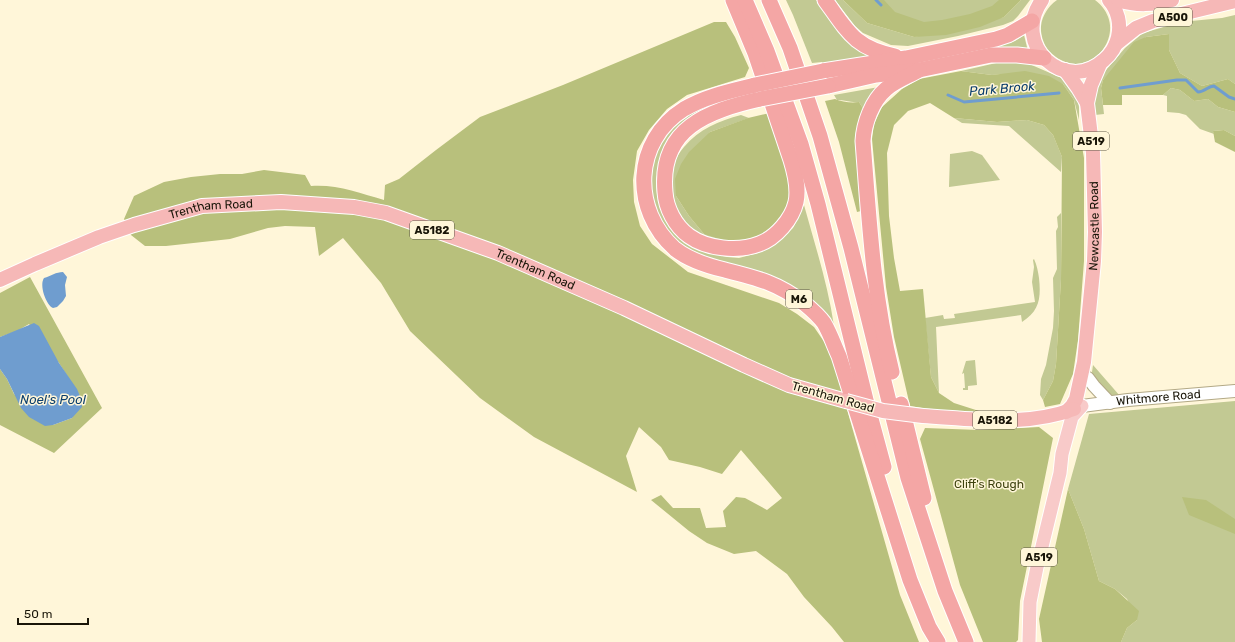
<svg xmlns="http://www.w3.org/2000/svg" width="1235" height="642" font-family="Rubik,sans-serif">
<rect width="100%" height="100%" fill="#fff6d9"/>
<g fill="#c2c993">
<path d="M786,0H816L845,37L873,56L824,66L822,62L812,63L793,15Z"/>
<path d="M835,0H843L867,23L914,37L1004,17L1021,0H1030L1018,16L1013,21L1003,25L958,36L908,46L891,45L863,33L855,26Z"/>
<path d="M867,0H1008L977,21L911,27Z"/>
<path d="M1057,0H1095C1133,29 1092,83 1056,57C1047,51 1042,42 1041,31C1040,19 1047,7 1057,0Z"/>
<path d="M1235,15V84L1228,79L1202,86L1180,73L1169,50V34L1146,37L1103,80L1101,88L1104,114L1095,115L1093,96L1100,77L1125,48L1143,33L1181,22L1222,18Z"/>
<path d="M1024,35L1028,51L904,66L1003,45L1015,41Z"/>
<path d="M1005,61L1027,63L1064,79L1077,97L1079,107V120L1074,100L1063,84L1004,74L992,75L961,71Z"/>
<path d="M879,87L864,110L859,102C851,103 845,100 837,100L834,95Z"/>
<path d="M1171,88L1180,90L1194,101L1208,99L1218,107L1235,112V136L1224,130L1213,131L1214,134L1200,129L1186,115L1179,113L1167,112V96L1163,95Z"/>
<path d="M743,94L661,159L656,179L657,195L660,205L693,247L706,252L727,257L739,258L758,253L772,246L793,228L804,205C815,245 828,285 834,326L825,316L690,253L671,238L654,210L649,183L655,152L669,130L685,116L706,105Z"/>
<path d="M741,115L749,118L710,132L676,196L689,216L704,234L772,228L778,225C771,230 765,236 758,239C748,244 735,243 725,242C720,241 714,241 710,240C706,238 702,235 699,234C669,216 661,174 684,147C699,129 719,121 741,115Z"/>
<path d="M954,118L997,122L1027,120L1044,125L1053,135L1058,147L1062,157L1061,172L1009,126L962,123Z"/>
<path d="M972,151L982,155L1000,180L949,187L950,154Z"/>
<path d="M1061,213V279L1056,364L1053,381L1043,400L1040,395L1041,379L1046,365L1053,328L1054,311L1053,278L1057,269L1056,231L1058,227L1057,217Z"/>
<path d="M1034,259C1037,265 1038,272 1039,278C1041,297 1040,311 1022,322L1021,315L936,327L939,393L931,377L925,318L943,315L944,319L955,318L954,314L1035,302L1032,282L1034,267L1033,260Z"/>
<path d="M975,360L977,385L968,386V390H963V388H965L964,373L962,374L966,361Z"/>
<path d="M1093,365L1120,396H1111L1093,379L1092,372Z"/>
<path d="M1235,401V642H1121L1127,628L1137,620L1127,599L1115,589L1099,581L1084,529L1068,489L1089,414Z"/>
</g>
<g fill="#b8c07c">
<path d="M843,0H884L895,12L924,22L942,20L970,14L992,6L999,0H1021L1004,17L980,27L946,35L914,37L867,23Z"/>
<path d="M714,22H726L735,37L749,68L745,77L687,95L667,109L649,130L637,151L633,180L634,202L640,226L652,244L688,272L779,303L797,314L814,327L825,343L834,364L900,595L919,642H844L832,627L804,597L787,574L756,551L734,554L707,543L689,531L651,500L661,495L673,508H700L706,528L726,527L723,511L736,497L745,498L767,510L782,498L741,450L722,474L700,467L669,460L661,447L639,427L626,456L637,492L534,437L480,398L410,331L381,283L343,238L319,256L315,227L285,226L268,228L230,239L166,246H145L131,235L124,219L134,196L164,182L191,177L220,174H242L264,170L305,175L311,186C336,184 360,193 384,200L385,185L399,179L436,150L480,117L563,85Z"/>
<path d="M1169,34V50L1180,73L1202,86L1228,79L1235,84V112L1218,107L1208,99L1194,101L1180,90L1171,88L1163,95H1122V105H1103L1101,88L1103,80L1134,42L1146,37Z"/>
<path d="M961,71L992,75L1025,71L1049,76L1063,84L1074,100L1084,158V261L1078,340L1073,374L1060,404L1045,407L1043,400L1053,381L1056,364L1061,279L1062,157L1053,135L1044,125L1027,120L997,122L954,118L930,103L908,111L894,125L887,153L889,216L894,258L900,291L923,289L931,377L939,393L954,403L979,411L958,414L910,406L894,337L886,287L872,139L874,124L882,107L902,89L919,79Z"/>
<path d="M835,99C842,102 851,103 859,102L864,110L865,210L857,212L839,142L825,101Z"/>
<path d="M770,113L789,174L791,196L789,204L781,218L772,228L750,239L726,241L704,234L689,216L676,196L675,179L681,164L689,152L710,132L748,118Z"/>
<path d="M1224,130L1235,136V152L1215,142L1213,131Z"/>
<path d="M30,277L102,408L54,453L0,425V369L7,379L14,394L53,425L72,418L80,396L59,363L29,324L17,331L0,337V293Z"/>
<path d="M1039,427L1053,438L1020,601L1018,640L1016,642H983L960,585L920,439L925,428L979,430Z"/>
<path d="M1068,489L1084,529L1099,581L1115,589L1139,611L1137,620L1127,628L1121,642H1042L1039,619Z"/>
<path d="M1182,497L1206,500L1235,519V534L1189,515Z"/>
</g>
<g fill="#6f9dcf">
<path d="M63,272L67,277L65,285L66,296L63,301L57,307L53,308C46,305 39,285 44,278C51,276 56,272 63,272Z"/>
<path d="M34,323L39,326L59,363L77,389L80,396L82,407L72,418L53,425L45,426L29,417L21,408L7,379L0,369V337Z"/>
</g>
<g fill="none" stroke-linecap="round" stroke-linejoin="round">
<g stroke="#6f9dcf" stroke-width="3">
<path d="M876,0L881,5"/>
<path d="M1120,88L1177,80H1186L1198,92C1205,92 1208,86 1214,86L1229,97L1235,99"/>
<path d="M948,95L964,102L1059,93"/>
</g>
<g stroke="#b3a986" stroke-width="14">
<g id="secondary">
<path d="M1088,378L1094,386L1110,403"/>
<path id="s1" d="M1082,406L1128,400L1235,391"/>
</g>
</g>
<g stroke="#fff" stroke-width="15">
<path id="primary" d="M1029,642L1030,602L1037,567L1060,473L1062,454L1072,417L1082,406"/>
</g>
<g stroke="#fff" stroke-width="16">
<g id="trunk">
<path d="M1042,0C1010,46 1066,95 1104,60C1111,54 1116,46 1118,37C1121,24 1118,10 1109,0"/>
<path d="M1118,0C1137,6 1153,5 1172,0"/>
<path d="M1116,44L1136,28L1153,21L1235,1"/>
<path d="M1065,70L1078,88L1087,103"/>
<path id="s2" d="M0,280L35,264L99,237L134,225L202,206L281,202L354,207L386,213L498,253L624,308L744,365L789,385L846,401"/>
<path id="s3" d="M1066,412L1072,406L1076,399L1084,362L1094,261L1095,232L1093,153L1087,103L1091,85L1100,64"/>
<path d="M923,416C974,419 1025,427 1074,409"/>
</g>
</g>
<g stroke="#fff" stroke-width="17">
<g id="motorway">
<path d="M733,0L755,53L791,160C795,173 799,188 796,202C792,219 776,238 759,244C738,252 707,249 689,236C675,226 666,208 665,192C659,128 708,111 760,99"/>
<path d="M745,0L767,51L801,144L818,204L867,404L884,467"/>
<path d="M769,0L790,48L820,136L851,248L908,478L945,591L966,642"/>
<path d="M825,0C848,32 855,48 895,56"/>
<path d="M823,71L906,58L996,39L1008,35L1032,21"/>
<path d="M755,85C731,91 706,96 684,109C633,141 631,210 675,249C689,260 708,266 725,270C757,278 778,283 805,304C811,309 819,316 824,323C830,333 834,345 839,356L910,580L929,627L938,642"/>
<path d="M828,86L876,75L919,70L991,55H1017L1044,58"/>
<path d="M892,372C873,296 869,218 863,141C864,123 872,101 886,89C895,81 909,76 919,70"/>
<path d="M901,404L924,498"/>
</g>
</g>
<use href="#secondary" stroke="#fff" stroke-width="12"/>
<use href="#primary" stroke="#f8cac9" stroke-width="13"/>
<use href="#trunk" stroke="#f6b8b7" stroke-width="14"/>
<use href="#motorway" stroke="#f4a6a5" stroke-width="15"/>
<g stroke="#fff" stroke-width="16" stroke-linecap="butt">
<path id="trunk-bridge" d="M846,401L883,411L923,416"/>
</g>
<g stroke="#fff" stroke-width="17" stroke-linecap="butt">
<g id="motorway-bridge">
<path d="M755,85L823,71"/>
<path d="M760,99L828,86"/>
</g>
</g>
<use href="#trunk-bridge" stroke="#f6b8b7" stroke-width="14"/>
<use href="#motorway-bridge" stroke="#f4a6a5" stroke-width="15"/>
</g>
<g text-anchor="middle" stroke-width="3" stroke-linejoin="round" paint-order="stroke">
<g fill="#fff6d9" stroke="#5e5847" stroke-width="1">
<rect x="1154" y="8" width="38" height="18" rx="3"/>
<rect x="1073" y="132" width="36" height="18" rx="3"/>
<rect x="410" y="221" width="44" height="18" rx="3"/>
<rect x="786" y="290" width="26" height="18" rx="3"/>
<rect x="973" y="411" width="44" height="18" rx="3"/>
<rect x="1021" y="548" width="36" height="18" rx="3"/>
</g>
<g font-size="11" font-weight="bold" fill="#191508">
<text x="1173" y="21">A500</text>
<text x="1091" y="145">A519</text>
<text x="432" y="234">A5182</text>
<text x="799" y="303">M6</text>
<text x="995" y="424">A5182</text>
<text x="1039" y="561">A519</text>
</g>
<g font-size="12" fill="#191508" stroke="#fff6d9">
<text dy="4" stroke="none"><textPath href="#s2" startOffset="224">Trentham Road</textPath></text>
<text dy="4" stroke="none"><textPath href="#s3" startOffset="191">Newcastle Road</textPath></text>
<text dy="4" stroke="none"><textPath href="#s2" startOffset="560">Trentham Road</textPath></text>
<text transform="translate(833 397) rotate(16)" y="4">Trentham Road</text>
<text dy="4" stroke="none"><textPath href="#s1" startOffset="77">Whitmore Road</textPath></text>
</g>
<g font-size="12" fill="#3e420f" stroke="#fff6d9">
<text x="989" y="488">Cliff's Rough</text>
</g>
<g font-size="13" font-style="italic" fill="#0c3f6d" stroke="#fff6d9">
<text transform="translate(1002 88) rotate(-5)" y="5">Park Brook</text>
<text x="53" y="404">Noel's Pool</text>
</g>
</g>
<path d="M18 618v6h70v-6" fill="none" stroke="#191508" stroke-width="2"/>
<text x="24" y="618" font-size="12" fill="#191508" stroke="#fff6d9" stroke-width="3" paint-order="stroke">50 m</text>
</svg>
